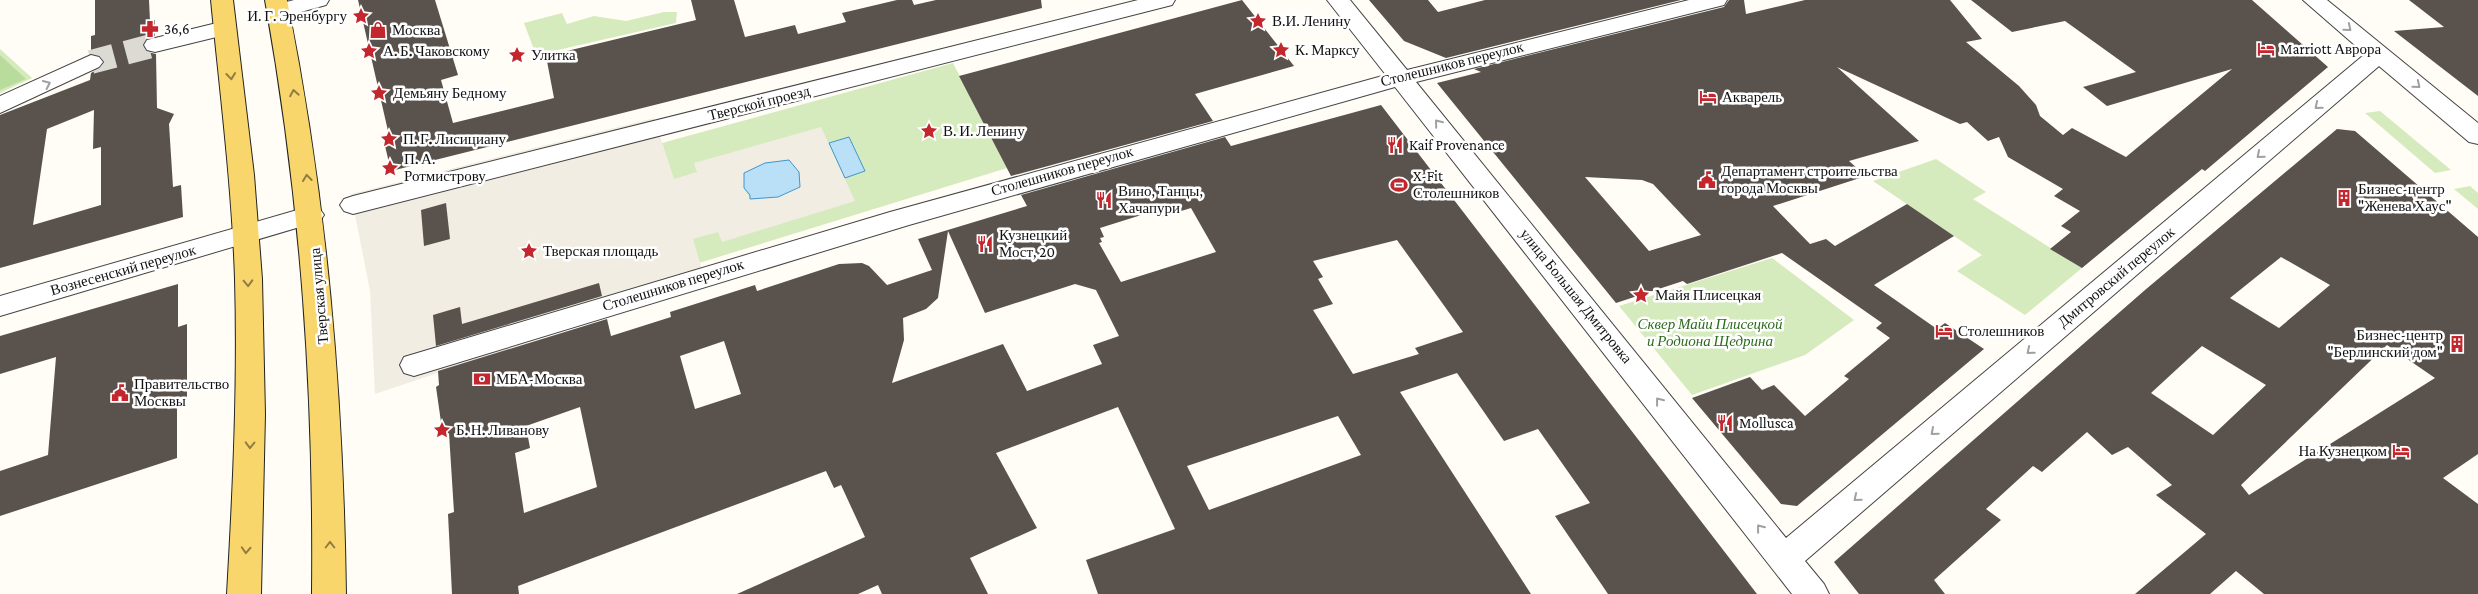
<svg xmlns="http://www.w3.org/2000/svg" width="2478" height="594" font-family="'Crimson Pro',serif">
<rect width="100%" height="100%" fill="#fffdf5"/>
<g fill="#d5ebbd">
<path d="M664,12H677L676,23L536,55L524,23L562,13L567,24L594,16L626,21Z"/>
<path d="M0,49L32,78L0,93Z"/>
<path d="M953,63L1007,168L699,263L662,143Z"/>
<path d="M2380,111L2451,170L2435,173L2365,113Z"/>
<path d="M1936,159L1986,192L1973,199L2082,268L2025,315L1957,271L1982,255L1873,181Z"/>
<path d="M2470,186L2478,193V209L2454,189Z"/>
<path d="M1772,258L1854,320L1805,355L1692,395L1619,306Z"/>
</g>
<path fill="#b9dc9c" d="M0,55L26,79L0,90Z"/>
<path fill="#f1ede2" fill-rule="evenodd" d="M654,118L674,179L697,172L694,163L821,127L855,201L722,242L718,232L693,239L706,283L375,394L370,291L351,194ZM774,162L793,165L800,180L798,183L787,193L778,197L750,199L744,188V173Z"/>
<g fill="#b9e0f7" stroke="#3f96cf">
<path d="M849,137L865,171L845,178L829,143Z"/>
<path d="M789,160L799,172L800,187L778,197L750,199V195L744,188V173L765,163Z"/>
</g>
<g fill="#5a524d" fill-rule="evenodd">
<path d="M95,0H149L150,21L155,20V36L145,39L142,46L147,52L156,54L157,108L174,114L169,124L173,187L181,185L183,217L0,268V115L90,80L91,73L100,68L104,61L99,55L91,53V36L95,35ZM94,110L93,149L101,147V205L33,225L47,129Z"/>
<path d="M358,0H435L458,75L441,80L453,123L554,98L546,56L696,20L691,0H734L745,37L795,25L798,34L846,22L842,13L897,0H912L914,5L936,0H1041L1042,8L391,171L385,146L391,144Z"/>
<path d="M1242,0L1294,66L1195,94L1213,121L1011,176L959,76Z"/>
<path d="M1369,0H1428L1438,12L1485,0H1681L1446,58L1404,41Z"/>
<path d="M1729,0H1744L1746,14L1805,0H1950L1982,39L1966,42L2019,86L2036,105L2040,116L2063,135L2072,128L2126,157L2232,69L2107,106L2083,87L2136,72L2065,21L2012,32L1971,0H2252L2328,67L2205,171L2202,169L2082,268L2050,249L2071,232L2061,226L2080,211L2054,196L2063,189L2008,157L1999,137L1988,141L1967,122L1960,124L1837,67L1919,141L1849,161L1866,176L1773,206L1810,244L1826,239L1835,246L1907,204L1954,236L1874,285L1937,329L1945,323L1984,349L1797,506L1781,504L1692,398L1750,377L1762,390L1774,385L1805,416L1849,379L1844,376L1890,338L1876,328L1882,323L1782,253L1687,284L1683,281L1616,303L1437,83L1481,72L1474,69L1724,7ZM1585,177L1642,180L1653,184L1701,235L1649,251Z"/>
<path d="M2409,0H2478V96L2394,31L2444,27Z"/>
<path d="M1381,105L1757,594H1608L1555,516L1590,503L1538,429L1504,441L1457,373L1400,392L1531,594H1098L1086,560L1175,529L1118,407L996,453L1037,528L970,558L988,594H882L878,585L858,594H737L865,537L841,485L834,488L826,471L518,586L519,594H452L448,514L454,512L449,433L443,436L436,387L439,385L438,371L607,319L611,336L671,317L670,312L711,299L755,285L757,291L839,264L862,263L869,266L887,285L932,270L918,239L1027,206L1021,195L1225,137L1231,146ZM1191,208L1216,252L1121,282L1099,243L1102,242L1100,238L1104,237L1100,228L1154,211L1158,218ZM948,231L985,313L1075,284L1096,290L1119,336L1093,345L1102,364L1027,391L1003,344L892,383L904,340L903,318L926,309L938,298ZM1397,240L1463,332L1415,348L1419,354L1353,374L1313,310L1333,304L1318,279L1323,277L1313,261ZM724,341L741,394L695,409L680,356ZM580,407L597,487L524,513L515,453L530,448L526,426ZM1338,416L1361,455L1209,510L1187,466Z"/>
<path d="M2337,129L2355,131L2478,237V454L2443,478L2478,504V594H2264L2236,571L2210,594H2135L2206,534L2156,495L2172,485L2128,447L2112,455L2087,432L2042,472L2033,466L1986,509L2001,520L1934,580L1945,594H1859L1834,562L2145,290ZM2281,257L2330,285L2279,328L2230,298ZM2387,345L2435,378L2249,495L2241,485ZM2202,346L2266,385L2213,435L2151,393Z"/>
<path d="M446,203L450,239L424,246L421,210Z"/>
<path d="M599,283L602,296L436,346L433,315L460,307L462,324Z"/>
<path d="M178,284V327L187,324V404L177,406V458L0,516V471L48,455L56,357L0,374V336Z"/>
</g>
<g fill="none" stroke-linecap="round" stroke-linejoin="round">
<path stroke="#dbdad3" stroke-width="24" stroke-dasharray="24 12" stroke-linecap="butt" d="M91,62L155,45"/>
<g stroke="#444" stroke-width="2">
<g id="minor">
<path d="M294,0H329L326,5L279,18L271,16L268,11L271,6Z"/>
<path d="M1138,0H1175L1172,5L353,214L344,211L340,205L344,199L353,196Z"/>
<path d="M1327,0H1350L1407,70L1689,0H1727L1724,5L1416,82L1786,538L2365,54L2303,0H2327L2478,123V144L2469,142L2379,66L1805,561L1824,584L1829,594H1792L1395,87L909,225L414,376L404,373L400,365L404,357L890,212L1386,75Z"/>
<path d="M225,21L233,23L236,28L233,33L155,52L147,50L144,45L147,40Z"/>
<path d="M91,55L99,57L103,62L99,67L0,113V96Z"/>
<path d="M311,206L320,209L324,215L320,221L0,316V296Z"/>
</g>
</g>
<g stroke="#222" stroke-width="2">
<g id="major">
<path d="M211,0H233L254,175L262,279L265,414L261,594H227C233,489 238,384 235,279C232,186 220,93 211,0Z"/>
<path d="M265,0H287C327,200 343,390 346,594H312C314,390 301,201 265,0Z"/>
</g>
</g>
<use href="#minor" fill="#fff" fill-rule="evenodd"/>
<use href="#major" fill="#f9d66b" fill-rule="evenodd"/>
</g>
<defs><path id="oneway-chevron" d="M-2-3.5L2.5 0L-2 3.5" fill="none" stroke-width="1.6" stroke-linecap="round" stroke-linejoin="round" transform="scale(1.25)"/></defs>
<g stroke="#a0a0a0">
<use href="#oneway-chevron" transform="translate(2348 28) rotate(39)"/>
<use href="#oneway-chevron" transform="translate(47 84) rotate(-25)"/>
<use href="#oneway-chevron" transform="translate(2417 85) rotate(39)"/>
<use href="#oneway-chevron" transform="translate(2318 106) rotate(140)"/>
<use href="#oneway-chevron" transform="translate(1438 123) rotate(-129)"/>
<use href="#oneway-chevron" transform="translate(2260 155) rotate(140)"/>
<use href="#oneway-chevron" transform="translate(2030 351) rotate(140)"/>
<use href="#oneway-chevron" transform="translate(1659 401) rotate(-128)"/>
<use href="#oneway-chevron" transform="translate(1934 432) rotate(139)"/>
<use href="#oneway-chevron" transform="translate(1857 498) rotate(140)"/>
<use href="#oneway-chevron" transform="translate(1760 528) rotate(-128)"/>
</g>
<g stroke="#917d42">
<use href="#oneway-chevron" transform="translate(231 76) rotate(84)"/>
<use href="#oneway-chevron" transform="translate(294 93) rotate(-100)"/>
<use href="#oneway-chevron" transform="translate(307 178) rotate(-97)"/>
<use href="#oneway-chevron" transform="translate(248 283) rotate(88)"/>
<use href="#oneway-chevron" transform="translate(250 445) rotate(91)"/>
<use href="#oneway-chevron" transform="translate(330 545) rotate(-90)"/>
<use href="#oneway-chevron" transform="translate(246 550) rotate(93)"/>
</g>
<defs>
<g id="sight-bare" transform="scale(1.35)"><path d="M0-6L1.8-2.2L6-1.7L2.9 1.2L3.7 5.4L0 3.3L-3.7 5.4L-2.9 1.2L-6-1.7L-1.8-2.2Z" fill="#c4262e" stroke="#fff" stroke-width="2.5" paint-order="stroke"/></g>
<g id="pharmacy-bare" transform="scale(1.35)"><path d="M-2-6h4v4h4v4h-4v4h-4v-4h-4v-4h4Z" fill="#c4262e" stroke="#fff" stroke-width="2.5" paint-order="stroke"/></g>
<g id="shop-bare" transform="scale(1.35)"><path d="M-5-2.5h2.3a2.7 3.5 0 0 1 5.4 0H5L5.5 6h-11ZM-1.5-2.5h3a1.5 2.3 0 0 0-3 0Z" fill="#c4262e" stroke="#fff" stroke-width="2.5" paint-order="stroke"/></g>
<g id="hotel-bare" transform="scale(1.35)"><path d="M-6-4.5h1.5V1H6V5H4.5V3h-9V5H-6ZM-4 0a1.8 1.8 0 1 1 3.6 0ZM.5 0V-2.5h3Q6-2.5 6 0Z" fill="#c4262e" stroke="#fff" stroke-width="2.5" paint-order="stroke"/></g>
<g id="restaurant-bare" transform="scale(1.35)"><path d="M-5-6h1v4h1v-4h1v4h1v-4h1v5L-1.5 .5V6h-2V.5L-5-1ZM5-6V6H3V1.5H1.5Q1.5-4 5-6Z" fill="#c4262e" stroke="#fff" stroke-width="2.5" paint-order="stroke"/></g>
<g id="civic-bare" transform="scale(1.35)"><path d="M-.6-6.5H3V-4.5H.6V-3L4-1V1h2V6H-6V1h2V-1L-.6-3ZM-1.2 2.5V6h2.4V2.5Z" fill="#c4262e" stroke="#fff" stroke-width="2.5" paint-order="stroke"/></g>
<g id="stadium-bare" transform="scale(1.35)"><path d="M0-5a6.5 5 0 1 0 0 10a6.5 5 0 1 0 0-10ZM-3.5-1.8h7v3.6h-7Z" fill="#c4262e" stroke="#fff" stroke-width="2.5" paint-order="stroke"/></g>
<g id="building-bare" transform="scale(1.35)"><path d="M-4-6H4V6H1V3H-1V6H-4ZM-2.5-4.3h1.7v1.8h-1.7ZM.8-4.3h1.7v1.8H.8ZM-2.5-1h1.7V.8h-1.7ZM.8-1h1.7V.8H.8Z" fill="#c4262e" stroke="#fff" stroke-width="2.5" paint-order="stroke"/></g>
<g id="bank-bare" transform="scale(1.35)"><path d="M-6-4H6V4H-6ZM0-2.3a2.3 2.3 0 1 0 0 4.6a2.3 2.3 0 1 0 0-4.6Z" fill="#c4262e" stroke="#fff" stroke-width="2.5" paint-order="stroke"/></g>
</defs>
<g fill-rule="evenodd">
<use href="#sight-bare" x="361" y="16"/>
<use href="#sight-bare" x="1258" y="21"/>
<use href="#pharmacy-bare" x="150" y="29"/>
<use href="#shop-bare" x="378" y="30"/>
<use href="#hotel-bare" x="2266" y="49"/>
<use href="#sight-bare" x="1281" y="50"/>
<use href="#sight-bare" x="369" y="51"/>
<use href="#sight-bare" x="517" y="55"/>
<use href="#sight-bare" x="379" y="93"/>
<use href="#hotel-bare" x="1708" y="97"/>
<use href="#sight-bare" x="929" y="131"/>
<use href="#sight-bare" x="389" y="139"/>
<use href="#restaurant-bare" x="1395" y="145"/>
<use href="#sight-bare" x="390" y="168"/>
<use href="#civic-bare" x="1707" y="180"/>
<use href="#stadium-bare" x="1399" y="185"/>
<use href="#building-bare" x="2344" y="198"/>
<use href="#restaurant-bare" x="1104" y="200"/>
<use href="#restaurant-bare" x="985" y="244"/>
<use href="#sight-bare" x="529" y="251"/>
<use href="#sight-bare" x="1641" y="295"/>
<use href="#hotel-bare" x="1944" y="331"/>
<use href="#building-bare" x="2457" y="344"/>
<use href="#bank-bare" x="482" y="379"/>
<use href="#civic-bare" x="120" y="393"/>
<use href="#restaurant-bare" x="1725" y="423"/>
<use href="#sight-bare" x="442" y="430"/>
<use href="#hotel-bare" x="2401" y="451"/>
</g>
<g text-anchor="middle" stroke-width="5" stroke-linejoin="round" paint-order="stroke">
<g font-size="15" fill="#111" stroke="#fff" text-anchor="start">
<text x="347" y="21" text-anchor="end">И. Г. Эренбургу</text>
<text x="1272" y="26">В.И. Ленину</text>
<text x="164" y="34">36,6</text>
<text x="392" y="35">Москва</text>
<text x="2280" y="54">Marriott Аврора</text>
<text x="1295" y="55">К. Марксу</text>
<text x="383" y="56">А. Б. Чаковскому</text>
<text x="531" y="60">Улитка</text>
<text x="393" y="98">Демьяну Бедному</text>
<text x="1722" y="102">Акварель</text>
<text x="943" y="136">В. И. Ленину</text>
<text x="403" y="144">П. Г. Лисициану</text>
<text x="1409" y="150">Kaif Provenance</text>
<text x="404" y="164">П. А.<tspan x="404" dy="17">Ротмистрову</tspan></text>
<text x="1721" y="176">Департамент строительства<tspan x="1721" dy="17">города Москвы</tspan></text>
<text x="1413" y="181">X-Fit<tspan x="1413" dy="17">Столешников</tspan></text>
<text x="2358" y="194">Бизнес-центр<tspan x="2358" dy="17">"Женева Хаус"</tspan></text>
<text x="1118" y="196">Вино, Танцы,<tspan x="1118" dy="17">Хачапури</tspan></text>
<text x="999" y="240">Кузнецкий<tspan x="999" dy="17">Мост, 20</tspan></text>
<text x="543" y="256">Тверская площадь</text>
<text x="1655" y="300">Майя Плисецкая</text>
<text x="1958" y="336">Столешников</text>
<text x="2443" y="340" text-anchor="end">Бизнес-центр<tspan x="2443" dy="17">"Берлинский дом"</tspan></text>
<text x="496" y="384">МБА-Москва</text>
<text x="134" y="389">Правительство<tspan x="134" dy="17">Москвы</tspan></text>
<text x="1739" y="428">Mollusca</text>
<text x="456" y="435">Б. Н. Ливанову</text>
<text x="2387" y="456" text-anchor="end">На Кузнецком</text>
</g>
<g font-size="15" fill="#111" stroke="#fff">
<text transform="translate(1452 64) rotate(-14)" y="5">Столешников переулок</text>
<text transform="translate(759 103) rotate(-14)" y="5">Тверской проезд</text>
<text transform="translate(1062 171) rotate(-16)" y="5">Столешников переулок</text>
<text transform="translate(123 270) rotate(-16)" y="5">Вознесенский переулок</text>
<text transform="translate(2116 277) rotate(-40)" y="5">Дмитровский переулок</text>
<text transform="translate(673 285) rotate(-17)" y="5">Столешников переулок</text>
<text transform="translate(319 296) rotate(-95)" y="5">Тверская улица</text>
<text transform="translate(1576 296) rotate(51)" y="5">улица Большая Дмитровка</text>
</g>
<g font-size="15" font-style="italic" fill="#2f6b1f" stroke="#fff">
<text x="1710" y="329">Сквер Майи Плисецкой<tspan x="1710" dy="17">и Родиона Щедрина</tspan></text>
</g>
</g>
</svg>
